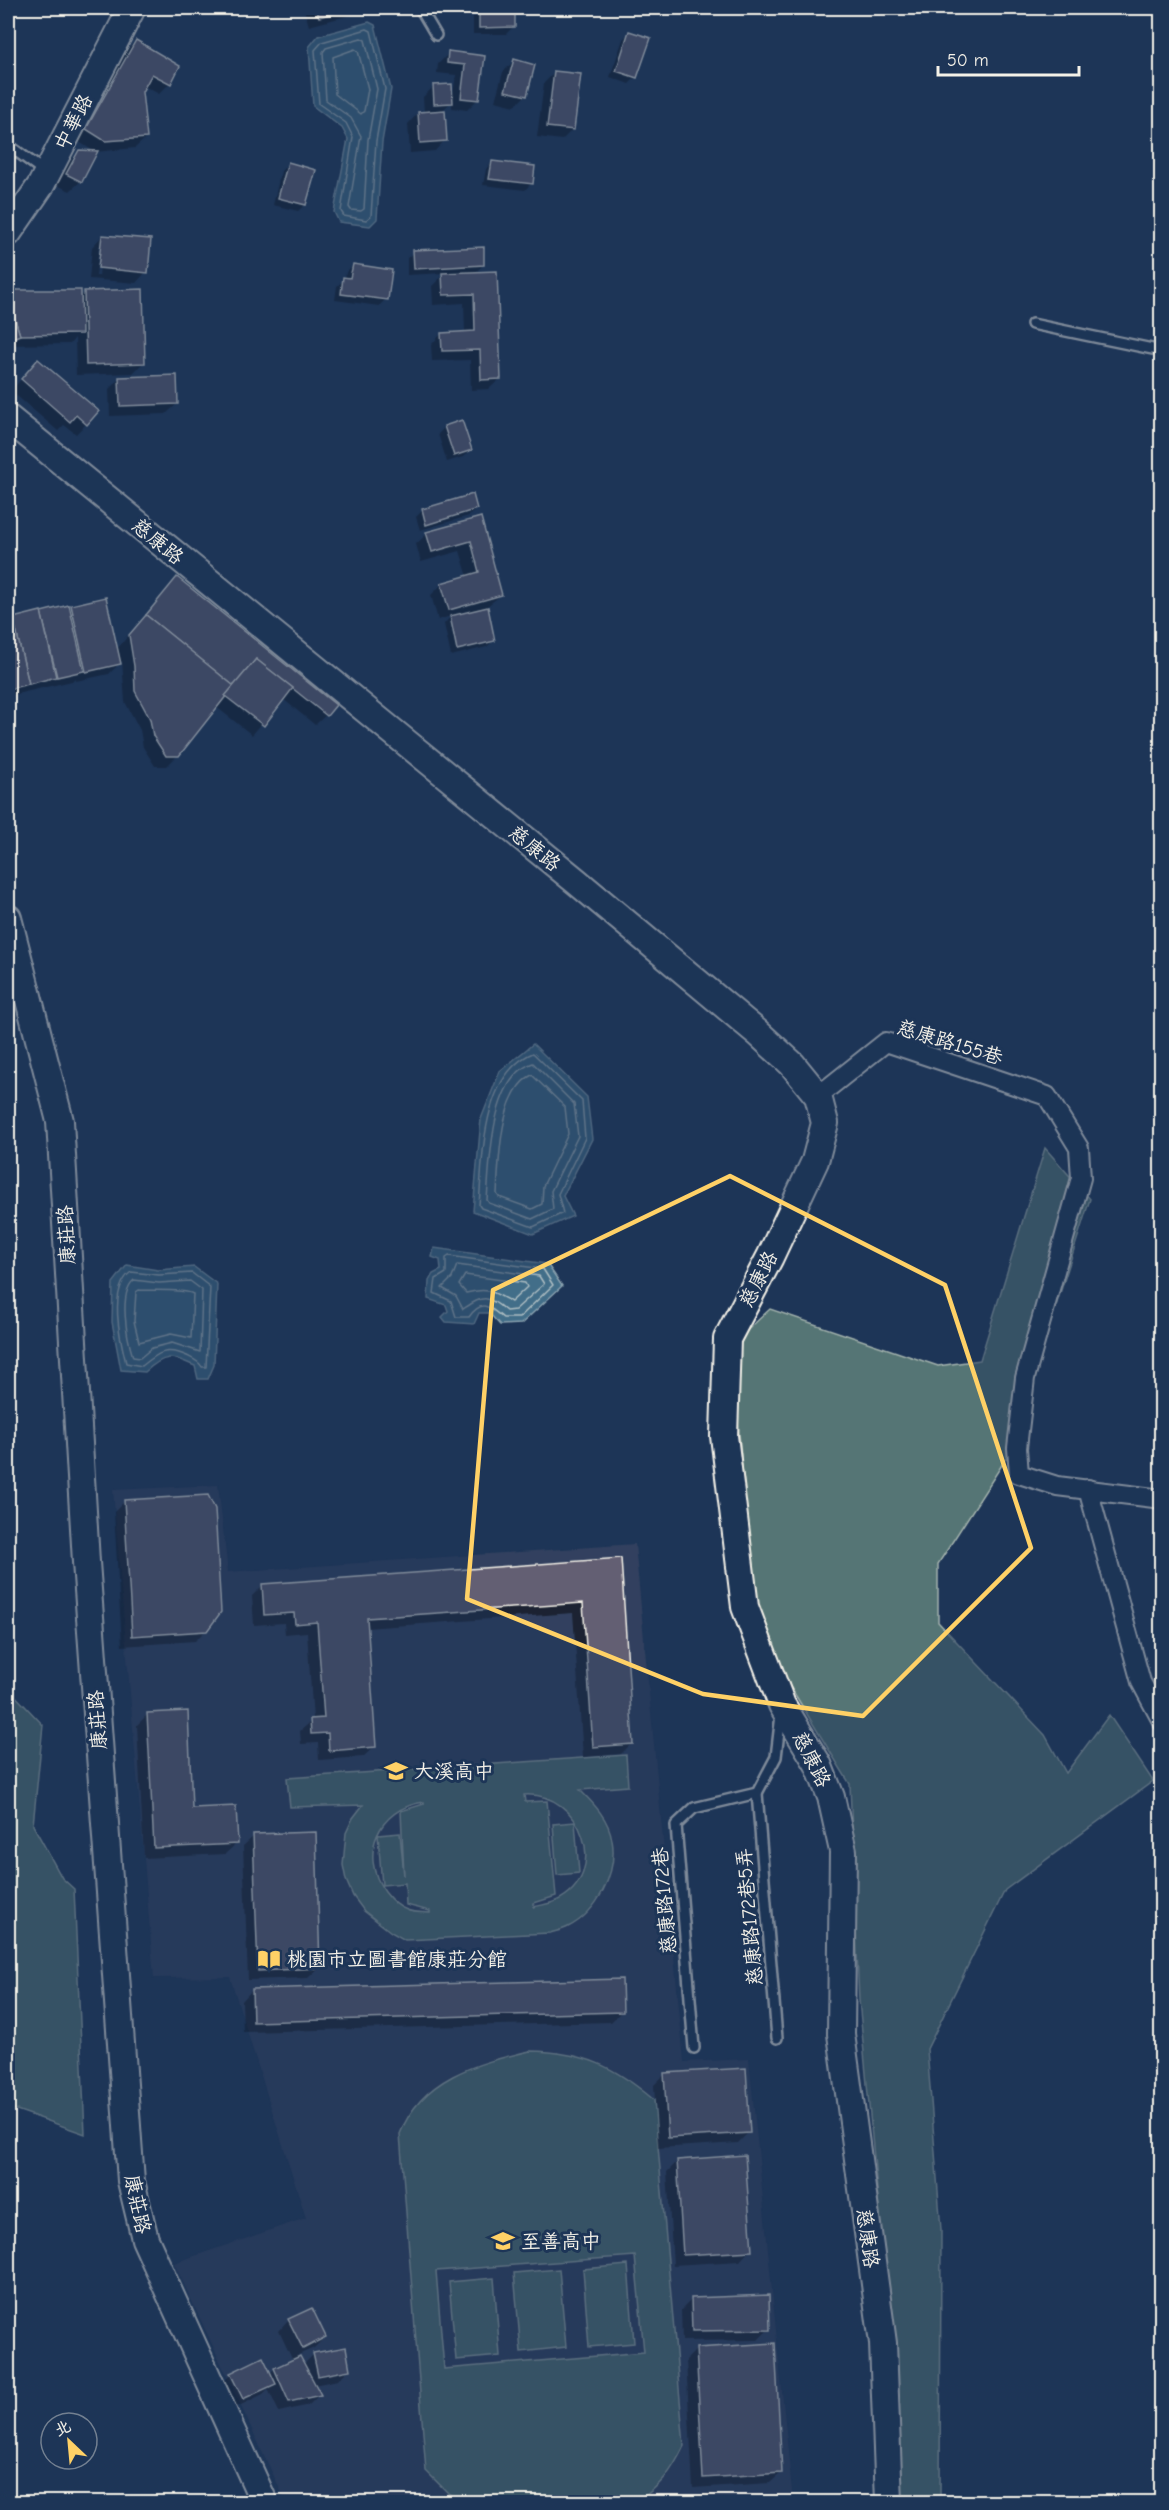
<svg xmlns="http://www.w3.org/2000/svg" width="1169" height="2510" font-family="'Comic Neue','LXGW WenKai TC',sans-serif">
<rect width="100%" height="100%" fill="#1d3557"/>
<filter id="ink" filterUnits="userSpaceOnUse"><feTurbulence type="fractalNoise" baseFrequency=".0167" numOctaves="2"/><feDisplacementMap in="SourceGraphic" scale="12" xChannelSelector="R" yChannelSelector="G"/><feConvolveMatrix kernelMatrix="1 2 1 2 8 2 1 2 1" color-interpolation-filters="sRGB"/></filter>
<g filter="url(#ink)">
<path fill="#32415f" d="M218,1485L228,1572L635,1544L684,2062L749,2059L793,2502H286L174,2263L306,2218L230,1977L154,1978L113,1490Z"/>
<g fill="#557574" stroke="#a4b3ae" stroke-width="1.5" fill-rule="evenodd">
<path d="M1045,1148L1090,1199L1009,1454L938,1564V1622L1045,1735L1066,1773L1109,1715L1153,1781L1005,1890L927,2049L941,2230L940,2502H902L897,2399L859,2000L850,1784L756,1631L738,1421V1339L770,1309L938,1366L980,1360Z"/>
<path d="M8,1688L43,1725L33,1825L62,1878L74,1889L85,2134L8,2107Z"/>
<path d="M626,1755L628,1786L580,1790C594,1804 609,1819 612,1840C618,1872 597,1913 568,1927C563,1930 556,1931 550,1933L405,1940L391,1932L364,1911L353,1896L346,1880L343,1865L346,1833L353,1818L363,1805L290,1807L287,1778ZM524,1795C582,1791 612,1875 556,1901C550,1904 541,1905 534,1907V1903L556,1896L547,1801L525,1802ZM424,1802V1804L401,1811L404,1876L400,1833L378,1835L382,1885L405,1883L406,1905L430,1911V1913C423,1912 413,1913 407,1910C398,1907 391,1900 385,1892C358,1855 378,1808 424,1802Z"/>
<path d="M575,1822L579,1873L557,1875L553,1824Z"/>
<path d="M530,2051C584,2052 614,2066 654,2100L684,2446C671,2473 661,2485 637,2502H462L449,2494L426,2471L400,2134C421,2078 477,2063 530,2051ZM635,2256L644,2352L444,2369L436,2271Z"/>
<path d="M628,2265L634,2343L589,2347L583,2269Z"/>
<path d="M559,2269L566,2347L521,2352L514,2273Z"/>
<path d="M494,2278L500,2356L456,2360L449,2282Z"/>
</g>
<g fill="#436e89" stroke="#8aa2af" stroke-width="1.5">
<path d="M369,22L375,25L391,89L382,142L377,219L370,226L339,222L334,212L348,139L342,128L313,106L309,47L318,36Z"/>
<path d="M533,1044L587,1097L592,1139L563,1196L573,1216L533,1234L473,1211L481,1119L500,1071Z"/>
<path d="M434,1248L547,1264L562,1286L521,1324L500,1325L489,1313H479L474,1324L446,1322L442,1317L448,1311L446,1305L428,1299L429,1281L433,1274L441,1270L440,1260L432,1257Z"/>
<path d="M127,1265L158,1270L194,1267L217,1284L214,1365L208,1379H198L195,1366C171,1356 165,1353 145,1372L121,1370L112,1322L113,1283Z"/>
</g>
<g fill="#0007" fill-rule="evenodd">
<path d="M306,8H377L309,26L304,9Z"/>
<path d="M480,8H513V27L506,34H473V14Z"/>
<path d="M630,32L636,77L629,84L610,77L623,39Z"/>
<path d="M136,41L170,83L159,94L144,86L141,91L146,138L135,148L95,152L76,140L125,52Z"/>
<path d="M449,53L483,57L478,99L467,110L452,108V101L443,110L445,140L435,151L410,153L408,124L418,113H424L423,97L434,86L453,95L456,75L437,73L438,64Z"/>
<path d="M514,61L533,66L525,96L515,106L495,101L503,72Z"/>
<path d="M555,72L573,129L562,140L537,137L544,83Z"/>
<path d="M80,151L81,181L70,191L57,185L69,162Z"/>
<path d="M492,162L532,183L525,190L483,185L486,169Z"/>
<path d="M288,164L305,205L298,211L273,205L281,171Z"/>
<path d="M102,236L146,272L136,283L89,279L92,247ZM99,246H102L99,276H96Z"/>
<path d="M414,252L483,265L474,274L500,379L489,389L471,390L470,360L432,361L431,345L441,334L465,333L464,303L433,305L432,286L445,273L407,275V258Z"/>
<path d="M353,265L386,299L379,306L335,300L337,286L345,279L346,272Z"/>
<path d="M8,291L79,292V298L85,292L143,363L133,373L76,375L75,338L70,344L8,345Z"/>
<path d="M28,371L86,424L76,434L64,425L58,431L11,391Z"/>
<path d="M120,378L177,404L166,414L110,416L109,389Z"/>
<path d="M445,427L470,450L463,457L447,462L438,434Z"/>
<path d="M476,509L469,516L420,530L416,517L423,510Z"/>
<path d="M480,519L501,595L486,607L494,640L487,647L451,656L444,624L451,616L438,620L431,595L442,584L468,577L460,551L421,562L416,544L427,534Z"/>
<path d="M177,579L326,715L315,725L283,699L252,735L215,706L178,755L167,766H155L143,747L140,730L125,702L122,661L109,674L76,681L75,678L72,681L8,696V621L68,607L69,610L72,607L117,649Z"/>
<path d="M124,1502L206,1630L195,1641L122,1646L114,1512Z"/>
<path d="M619,1560L632,1743L621,1754L583,1757L573,1613L366,1628L374,1747L363,1757L319,1760L318,1743L301,1744L300,1731L313,1720L307,1632L285,1634L284,1623L254,1625L252,1596L262,1586Z"/>
<path d="M148,1714L191,1810L236,1844L225,1854L144,1858L137,1725Z"/>
<path d="M254,1836L319,1968L308,1978L248,1980L243,1846Z"/>
<path d="M252,1990L621,2012L611,2022L243,2032L242,2001Z"/>
<path d="M665,2074L749,2132L738,2143L658,2148L654,2085Z"/>
<path d="M677,2162L750,2250L740,2261L673,2265L667,2172Z"/>
<path d="M692,2299L769,2329L758,2340L682,2341L681,2310Z"/>
<path d="M289,2320L325,2337L314,2348L298,2355L303,2365L314,2354L349,2369L338,2380L314,2385L319,2395L309,2405L279,2412L268,2389L263,2394L233,2409L221,2385L231,2374H269L274,2369L293,2361L279,2331Z"/>
<path d="M697,2349L781,2473L770,2483L693,2488L686,2360Z"/>
</g>
<g fill="none" stroke-linecap="round" stroke-linejoin="round">
<g stroke="#adbdc2" stroke-width="1.5">
<path d="M367,29L371,31L385,89L376,141L371,216L366,220L344,216L341,211L353,137L346,123L319,104L315,50L322,42Z"/>
<path d="M361,38L365,40L377,89L368,140L364,209L361,211L351,210L349,207L361,136L351,118L326,100L323,52L326,48Z"/>
<path d="M355,49L358,51L368,89L364,111L361,114L335,94L333,57Z"/>
<path d="M533,1053L582,1101L585,1138L558,1194L563,1213L533,1227L481,1208L479,1205C483,1158 481,1075 533,1053Z"/>
<path d="M533,1063L574,1104L578,1136L551,1191L553,1209L532,1219L489,1203L487,1200C490,1162 490,1078 533,1063Z"/>
<path d="M532,1075L565,1107L568,1134L543,1186L542,1204L532,1209L499,1197L497,1194C499,1162 499,1091 532,1075Z"/>
<path d="M449,1256L543,1269L553,1285L519,1318H503C489,1306 482,1299 469,1317H456L451,1301L434,1293L436,1279L446,1273V1258Z"/>
<path d="M457,1265L539,1276L544,1284L515,1310L506,1311C486,1293 482,1297 463,1309L456,1296L442,1288L452,1278Z"/>
<path d="M131,1272L159,1275L192,1273L210,1287L206,1367H202C199,1361 193,1359 187,1356C166,1347 159,1352 142,1366L126,1363C120,1339 108,1289 131,1272Z"/>
<path d="M465,1275L525,1283L527,1287L511,1302C494,1292 488,1287 466,1293L459,1285Z"/>
<path d="M134,1280L159,1283L190,1281L202,1290L200,1352L172,1343L152,1348L140,1358L133,1357C127,1338 118,1293 134,1280Z"/>
<path d="M139,1290C151,1291 185,1289 193,1294L191,1338L171,1334L139,1342L134,1321L136,1292Z"/>
</g>
</g>
<g fill="#635e73" stroke="#f4f1e8" stroke-width="1.5">
<path d="M316,8H352L319,17Z"/>
<path d="M479,8H515V27L479,28Z"/>
<path d="M629,31L651,38L637,78L616,71Z"/>
<path d="M136,40L180,66L171,84L152,74L142,92L147,138L105,141L86,129Z"/>
<path d="M448,51L485,56L479,100L461,98L465,65L447,63Z"/>
<path d="M514,59L535,65L527,96L505,91Z"/>
<path d="M554,71L581,74L574,130L547,127Z"/>
<path d="M452,84L453,103L434,104L433,85Z"/>
<path d="M445,110L447,141L420,143L418,112Z"/>
<path d="M79,150L98,151L82,182L66,174Z"/>
<path d="M492,161L535,166L533,184L489,179Z"/>
<path d="M288,162L316,170L306,205L278,198Z"/>
<path d="M102,235L151,239L148,273L98,268Z"/>
<path d="M484,247V265L414,269L413,250Z"/>
<path d="M353,264L392,270L388,300L341,294L343,277L350,278Z"/>
<path d="M497,271L501,379L481,380L480,350L442,351L441,333L475,331L474,294L443,295L442,273Z"/>
<path d="M143,289L145,363L86,365L84,291Z"/>
<path d="M8,290H81L82,334L20,335L8,298Z"/>
<path d="M8,298L20,335L8,340Z"/>
<path d="M38,359L99,411L87,425L76,415L70,422L21,379Z"/>
<path d="M177,375L178,404L120,406L119,377Z"/>
<path d="M462,420L472,450L454,456L444,426Z"/>
<path d="M473,494L477,509L426,525L422,509Z"/>
<path d="M481,517L502,595L449,610L441,583L479,572L471,541L432,552L426,532Z"/>
<path d="M177,577L336,705L327,716L256,659L234,686L146,615Z"/>
<path d="M106,597L121,664L86,672L71,605Z"/>
<path d="M69,605L84,671L57,677L41,612Z"/>
<path d="M488,607L495,641L457,650L450,616Z"/>
<path d="M41,611L56,677L29,684L13,618Z"/>
<path d="M146,615L234,686L179,756H166L153,736L150,719L135,691L134,666L129,635Z"/>
<path d="M13,618L29,684L8,689V619Z"/>
<path d="M256,659L293,688L264,726L225,696Z"/>
<path d="M208,1495L215,1509L221,1612L207,1631L132,1636L124,1500Z"/>
<path d="M621,1558L633,1744L593,1747L583,1603L367,1618L376,1747L329,1751L328,1733L311,1734L310,1719L324,1718L317,1622L295,1624L294,1613L264,1615L262,1584Z"/>
<path d="M188,1711L192,1808L236,1806L238,1844L154,1848L147,1713Z"/>
<path d="M316,1832L320,1968L258,1971L253,1834Z"/>
<path d="M622,1979L623,2012L253,2022L252,1989Z"/>
<path d="M746,2068L750,2133L668,2138L664,2073Z"/>
<path d="M745,2155L752,2251L683,2255L677,2160Z"/>
<path d="M769,2295L770,2330L692,2331L691,2298Z"/>
<path d="M312,2308L326,2337L303,2349L288,2319Z"/>
<path d="M775,2343L782,2473L703,2478L696,2348Z"/>
<path d="M346,2347L350,2370L318,2376L313,2353Z"/>
<path d="M300,2356L321,2395L289,2402L274,2368Z"/>
<path d="M263,2357L276,2384L243,2399L230,2373Z"/>
</g>
<g fill="none" stroke-linecap="round" stroke-linejoin="round">
<g stroke="#f4f1e8" stroke-width="14">
<g id="lane">
<path d="M420,8L436,35"/>
<path d="M8,145L45,172"/>
<path d="M1032,324L1162,351"/>
<path d="M757,1793L777,2038"/>
<path d="M694,2048L676,1825L694,1808L757,1793L776,1757L781,1715"/>
</g>
</g>
<g stroke="#f4f1e8" stroke-width="22">
<g id="street">
<path d="M818,1096L886,1042L1047,1096L1079,1148L1081,1178L1025,1378L1017,1448L1019,1474L1057,1486L1162,1499"/>
<path d="M1088,1489L1141,1682L1162,1721"/>
</g>
</g>
<g stroke="#f4f1e8" stroke-width="30">
<g id="secondary">
<path d="M8,233L41,185L132,8"/>
<path d="M8,418L576,881L758,1033L792,1064L818,1096L825,1123L815,1161L770,1257L727,1339L724,1436L745,1607L782,1705L818,1764L831,1797L843,1851L841,2034L883,2343L889,2502"/>
<path d="M8,918L60,1121L86,1562L131,2181L145,2239L264,2502"/>
</g>
</g>
<use href="#lane" stroke="#1d3557" stroke-width="9"/>
<use href="#street" stroke="#1d3557" stroke-width="18"/>
<use href="#secondary" stroke="#1d3557" stroke-width="26"/>
</g>
</g>
<path d="M0 0H1169V2510H0ZM730,1176L945,1285L1031,1548L863,1716L703,1694L467,1599L493,1290Z" fill="#1d3557" fill-opacity=".55" fill-rule="evenodd"/>
<path fill="none" stroke="#ffd166" stroke-width="4.5" stroke-linejoin="round" d="M730,1176L945,1285L1031,1548L863,1716L703,1694L467,1599L493,1290Z"/>
<defs>
<g id="school-bare" transform="scale(1.8)"><path d="M0-5L7-2L0 1L-7-2ZM-4 1L0 2.5L4 1V4Q0 6-4 4Z" fill="#ffd166" stroke="#1d3557" stroke-width="2.5" paint-order="stroke"/></g>
<g id="library-bare" transform="scale(1.8)"><path d="M-6-4Q-3-5.5-.7-3.5V5Q-3 3-6 4ZM6-4Q3-5.5 .7-3.5V5Q3 3 6 4Z" fill="#ffd166" stroke="#1d3557" stroke-width="2.5" paint-order="stroke"/></g>
</defs>
<g fill-rule="evenodd">
<use href="#school-bare" x="396" y="1771"/>
<use href="#library-bare" x="269" y="1959"/>
<use href="#school-bare" x="503" y="2241"/>
</g>
<g text-anchor="middle" stroke-width="6" stroke-linejoin="round" paint-order="stroke">
<g font-size="20" fill="#f4f1e8" stroke="#1d3557">
<text transform="translate(73 122) rotate(-63)" y="7">中華路</text>
<text transform="translate(158 541) rotate(39)" y="7">慈康路</text>
<text transform="translate(535 848) rotate(39)" y="7">慈康路</text>
<text transform="translate(950 1042) rotate(17)" y="7">慈康路155巷</text>
<text transform="translate(66 1235) rotate(-93)" y="7">康莊路</text>
<text transform="translate(758 1279) rotate(-63)" y="7">慈康路</text>
<text transform="translate(97 1720) rotate(-94)" y="7">康莊路</text>
<text transform="translate(812 1759) rotate(63)" y="7">慈康路</text>
<text transform="translate(664 1901) rotate(-95)" y="7">慈康路172巷</text>
<text transform="translate(749 1917) rotate(-95)" y="7">慈康路172巷5弄</text>
<text transform="translate(138 2204) rotate(78)" y="7">康莊路</text>
<text transform="translate(868 2238) rotate(82)" y="7">慈康路</text>
</g>
<g font-size="20" fill="#f4f1e8" stroke="#1d3557" text-anchor="start">
<text x="414" y="1778">大溪高中</text>
<text x="287" y="1966">桃園市立圖書館康莊分館</text>
<text x="521" y="2248">至善高中</text>
</g>
</g>
<rect width="1169" height="2510" fill="none" stroke="#1d3557" stroke-width="30"/>
<rect x="15" y="15" width="1139" height="2480" fill="none" stroke="#f4f1e8" stroke-width="2" filter="url(#ink)"/>
<g transform="translate(69 2441) rotate(334)"><circle r="28" fill="#1d3557" stroke="#738091" stroke-width="1.5"/>
<path d="M0-4.5L10 22L0 15L-10 22Z" fill="#ffd166"/>
<text y="-9" font-size="16" font-weight="bold" text-anchor="middle" fill="#f4f1e8">北</text>
</g>
<path d="M938 66v9h141v-9" fill="none" stroke="#f4f1e8" stroke-width="3"/>
<text x="947" y="66" font-size="18" fill="#f4f1e8" stroke="#1d3557" stroke-width="4.5" paint-order="stroke">50 m</text>
</svg>
